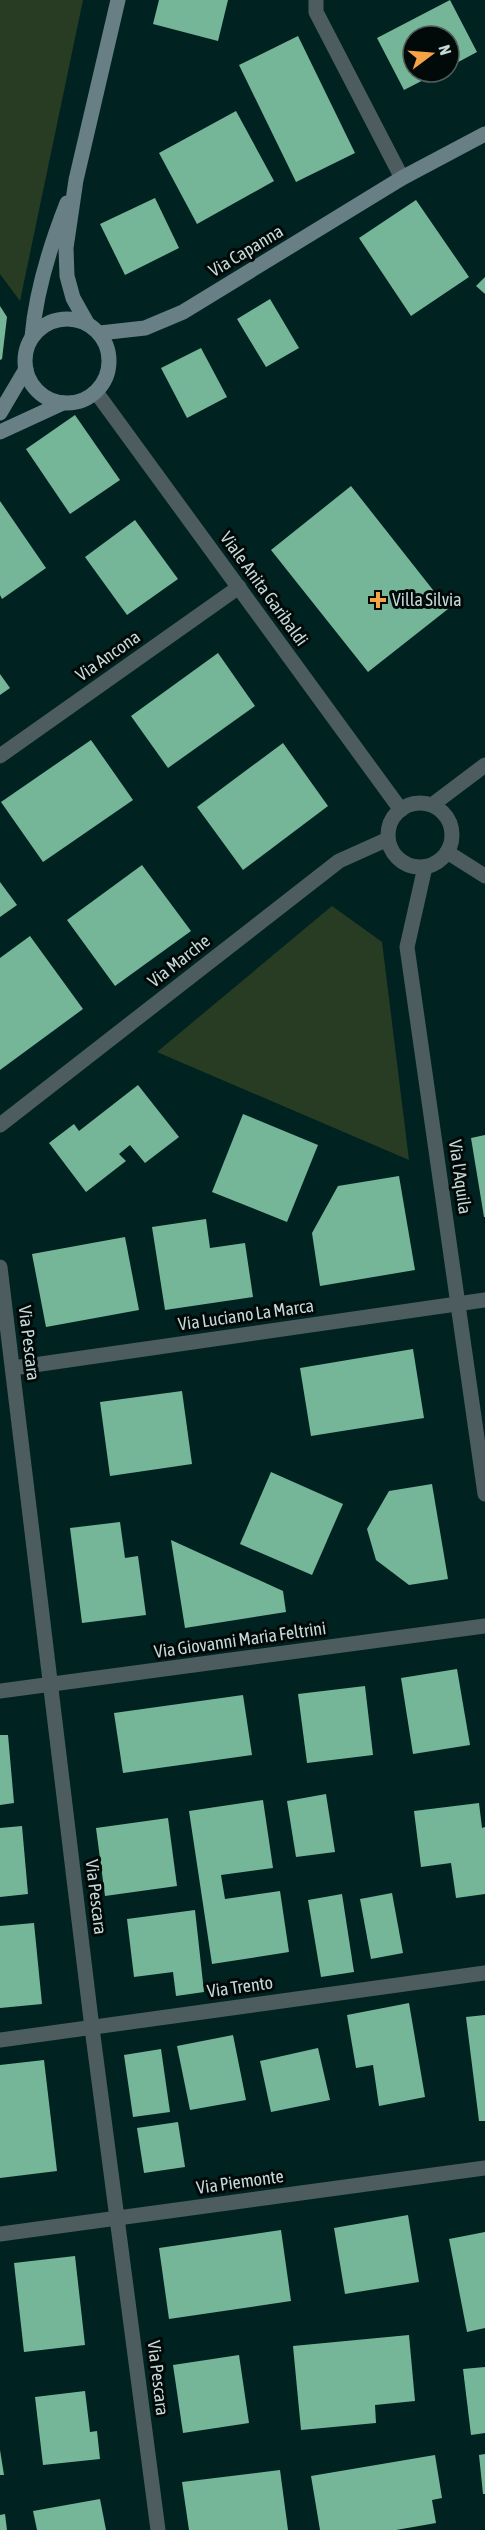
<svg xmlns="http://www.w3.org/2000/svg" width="485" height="2530" font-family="'Asap Condensed',sans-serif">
<rect width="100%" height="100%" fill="#002321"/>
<g fill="#273c22">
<path d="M0,0H83L20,301L0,274Z"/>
<path d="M332,906L382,942L409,1160L157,1052Z"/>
</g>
<g fill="#76b698">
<path d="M159,0H228L218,41L153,24Z"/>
<path d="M450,0L477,52L449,67V36H413V72H439L404,90L377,38Z"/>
<path d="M298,36L355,153L296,182L239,65Z"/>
<path d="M236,111L274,181L197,224L159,153Z"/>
<path d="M155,198L179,248L125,275L100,224Z"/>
<path d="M416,200L469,277L411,316L359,238Z"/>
<path d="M485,277V294L476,286Z"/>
<path d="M270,299L299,348L266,367L237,319Z"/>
<path d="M0,306L7,317L2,359L0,360Z"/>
<path d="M201,348L227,397L187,418L161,368Z"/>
<path d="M75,415L120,480L70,514L26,449Z"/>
<path d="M351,486L448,609L368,672L271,550Z"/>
<path d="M0,501L46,568L2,599L0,595Z"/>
<path d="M135,520L178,579L127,615L85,557Z"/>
<path d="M218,653L255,706L168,768L131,716Z"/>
<path d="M0,674L10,688L0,695Z"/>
<path d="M91,740L133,800L43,862L1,802Z"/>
<path d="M283,743L328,806L243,870L197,807Z"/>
<path d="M142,865L191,931L115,986L67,920Z"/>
<path d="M0,882L17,905L0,917Z"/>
<path d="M30,936L83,1009L0,1070V958Z"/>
<path d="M138,1085L179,1137L145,1163L130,1145L119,1154L126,1161L86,1192L49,1143L74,1124L79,1131Z"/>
<path d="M243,1114L318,1145L287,1222L212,1192Z"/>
<path d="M485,1135V1217H484L471,1138Z"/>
<path d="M399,1176L415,1270L320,1286L312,1233L338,1186Z"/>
<path d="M206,1219L210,1248L245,1243L253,1297L165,1310L152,1227Z"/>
<path d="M125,1237L139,1310L46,1327L32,1254Z"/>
<path d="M413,1349L424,1418L311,1436L300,1368Z"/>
<path d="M182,1391L192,1464L110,1476L100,1402Z"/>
<path d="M271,1472L343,1504L312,1575L240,1544Z"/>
<path d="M432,1484L448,1579L409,1585L376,1560L367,1529L389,1491Z"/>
<path d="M120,1522L125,1558L138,1556L146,1615L82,1623L70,1528Z"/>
<path d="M171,1540L283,1591L286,1612L185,1628Z"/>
<path d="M457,1669L470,1745L413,1754L401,1678Z"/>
<path d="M365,1686L373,1755L307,1763L298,1694Z"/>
<path d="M243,1695L252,1755L123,1773L114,1713Z"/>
<path d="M0,1735H8L14,1803L0,1805Z"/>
<path d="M326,1794L335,1852L296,1857L287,1801Z"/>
<path d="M263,1800L273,1868L221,1875L225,1899L280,1891L289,1952L212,1964L189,1811Z"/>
<path d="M479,1803L482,1828L485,1827V1894L456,1898L451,1863L421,1867L414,1811Z"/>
<path d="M168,1818L177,1886L105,1896L96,1828Z"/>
<path d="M22,1826L28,1894L0,1897V1828Z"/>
<path d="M392,1893L403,1953L371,1959L360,1899Z"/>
<path d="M342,1894L354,1972L321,1977L308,1900Z"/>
<path d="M195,1910L204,1992L176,1996L173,1972L134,1977L127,1919Z"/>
<path d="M34,1923L42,2004L0,2008V1926Z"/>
<path d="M409,2003L425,2097L379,2106L373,2065L356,2068L347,2015Z"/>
<path d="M485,2015V2121H479L466,2017Z"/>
<path d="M233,2035L246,2100L190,2110L177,2046Z"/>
<path d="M318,2048L330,2100L271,2112L260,2061Z"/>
<path d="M161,2049L170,2112L133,2117L124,2055Z"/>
<path d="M44,2060L57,2171L0,2178V2065Z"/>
<path d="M178,2122L185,2167L144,2173L137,2128Z"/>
<path d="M408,2215L419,2282L345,2294L334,2228Z"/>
<path d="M281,2230L291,2301L169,2319L159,2248Z"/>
<path d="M485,2232V2328L467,2332L449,2239Z"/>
<path d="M75,2256L85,2345L24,2352L14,2263Z"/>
<path d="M409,2335L415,2401L375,2405L376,2423L301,2430L293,2346Z"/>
<path d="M239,2355L249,2423L183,2433L173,2365Z"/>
<path d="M485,2367V2433L471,2435L463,2369Z"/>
<path d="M85,2391L90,2432L97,2431L100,2459L43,2465L35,2397Z"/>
<path d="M0,2450L4,2475H0Z"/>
<path d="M485,2454V2494H483L479,2455Z"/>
<path d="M435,2455L442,2498L432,2500L436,2523L396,2530H320L311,2476Z"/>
<path d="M280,2470L288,2530H189L182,2482Z"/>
<path d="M100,2499L106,2530H37L33,2511Z"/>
<path d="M5,2514L7,2530H0V2515Z"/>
</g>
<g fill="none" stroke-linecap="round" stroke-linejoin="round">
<g stroke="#4d5c5f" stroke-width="15">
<path d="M316,0V12L402,178"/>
<path d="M96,392L401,810"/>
<path d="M0,756L239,587"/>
<circle cx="420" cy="835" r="32"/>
<path d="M432,805L485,765"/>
<path d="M447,852L485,876"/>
<path d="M425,867L407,947L485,1494"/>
<path d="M0,1125L339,861L388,839"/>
<path d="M0,1267L92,2028L158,2530"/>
<path d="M13,1368L485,1300"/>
<path d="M0,1691L485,1626"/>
<path d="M0,2040L485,1973"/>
<path d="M0,2234L485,2168"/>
</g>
<g stroke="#687f85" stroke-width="15">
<circle cx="67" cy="361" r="42"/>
<path d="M87,323L73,298L67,276L66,248L76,180L118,0"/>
<path d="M100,333L145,328L183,312L402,178L485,134"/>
<path d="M32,337C36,290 50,246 67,203"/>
<path d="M0,413L26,369"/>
<path d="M0,432L63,403"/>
</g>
</g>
<path fill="#f6a247" stroke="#010a09" stroke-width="2" d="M375 591h6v6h6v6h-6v6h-6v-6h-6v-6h6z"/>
<g text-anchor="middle" stroke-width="6" stroke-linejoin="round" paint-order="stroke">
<g font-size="18" fill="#c6d9d7" stroke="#010a09">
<text transform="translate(246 251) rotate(-31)" y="6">Via Capanna</text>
<text transform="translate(264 589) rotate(54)" y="6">Viale Anita Garibaldi</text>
<text transform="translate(108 656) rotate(-35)" y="6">Via Ancona</text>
<text transform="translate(179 961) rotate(-38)" y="6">Via Marche</text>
<text transform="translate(460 1177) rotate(82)" y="6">Via l'Aquila</text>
<text transform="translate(246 1315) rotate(-8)" y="6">Via Luciano La Marca</text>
<text transform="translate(29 1343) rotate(83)" y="6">Via Pescara</text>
<text transform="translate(240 1640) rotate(-8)" y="6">Via Giovanni Maria Feltrini</text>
<text transform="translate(96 1897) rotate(83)" y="6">Via Pescara</text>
<text transform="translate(240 1987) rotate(-8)" y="6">Via Trento</text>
<text transform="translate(240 2182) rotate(-8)" y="6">Via Piemonte</text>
<text transform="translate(158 2378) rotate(83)" y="6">Via Pescara</text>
</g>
<g font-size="18" fill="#c6d9d7" stroke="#010a09" text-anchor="start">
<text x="392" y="606">Villa Silvia</text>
</g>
</g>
<g transform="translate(431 54) rotate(74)"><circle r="28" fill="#010a09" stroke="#505d5b" stroke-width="1.5"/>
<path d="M0-4.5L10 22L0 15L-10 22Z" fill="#f6a247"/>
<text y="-9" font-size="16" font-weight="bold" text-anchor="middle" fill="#c6d9d7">N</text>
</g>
</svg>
